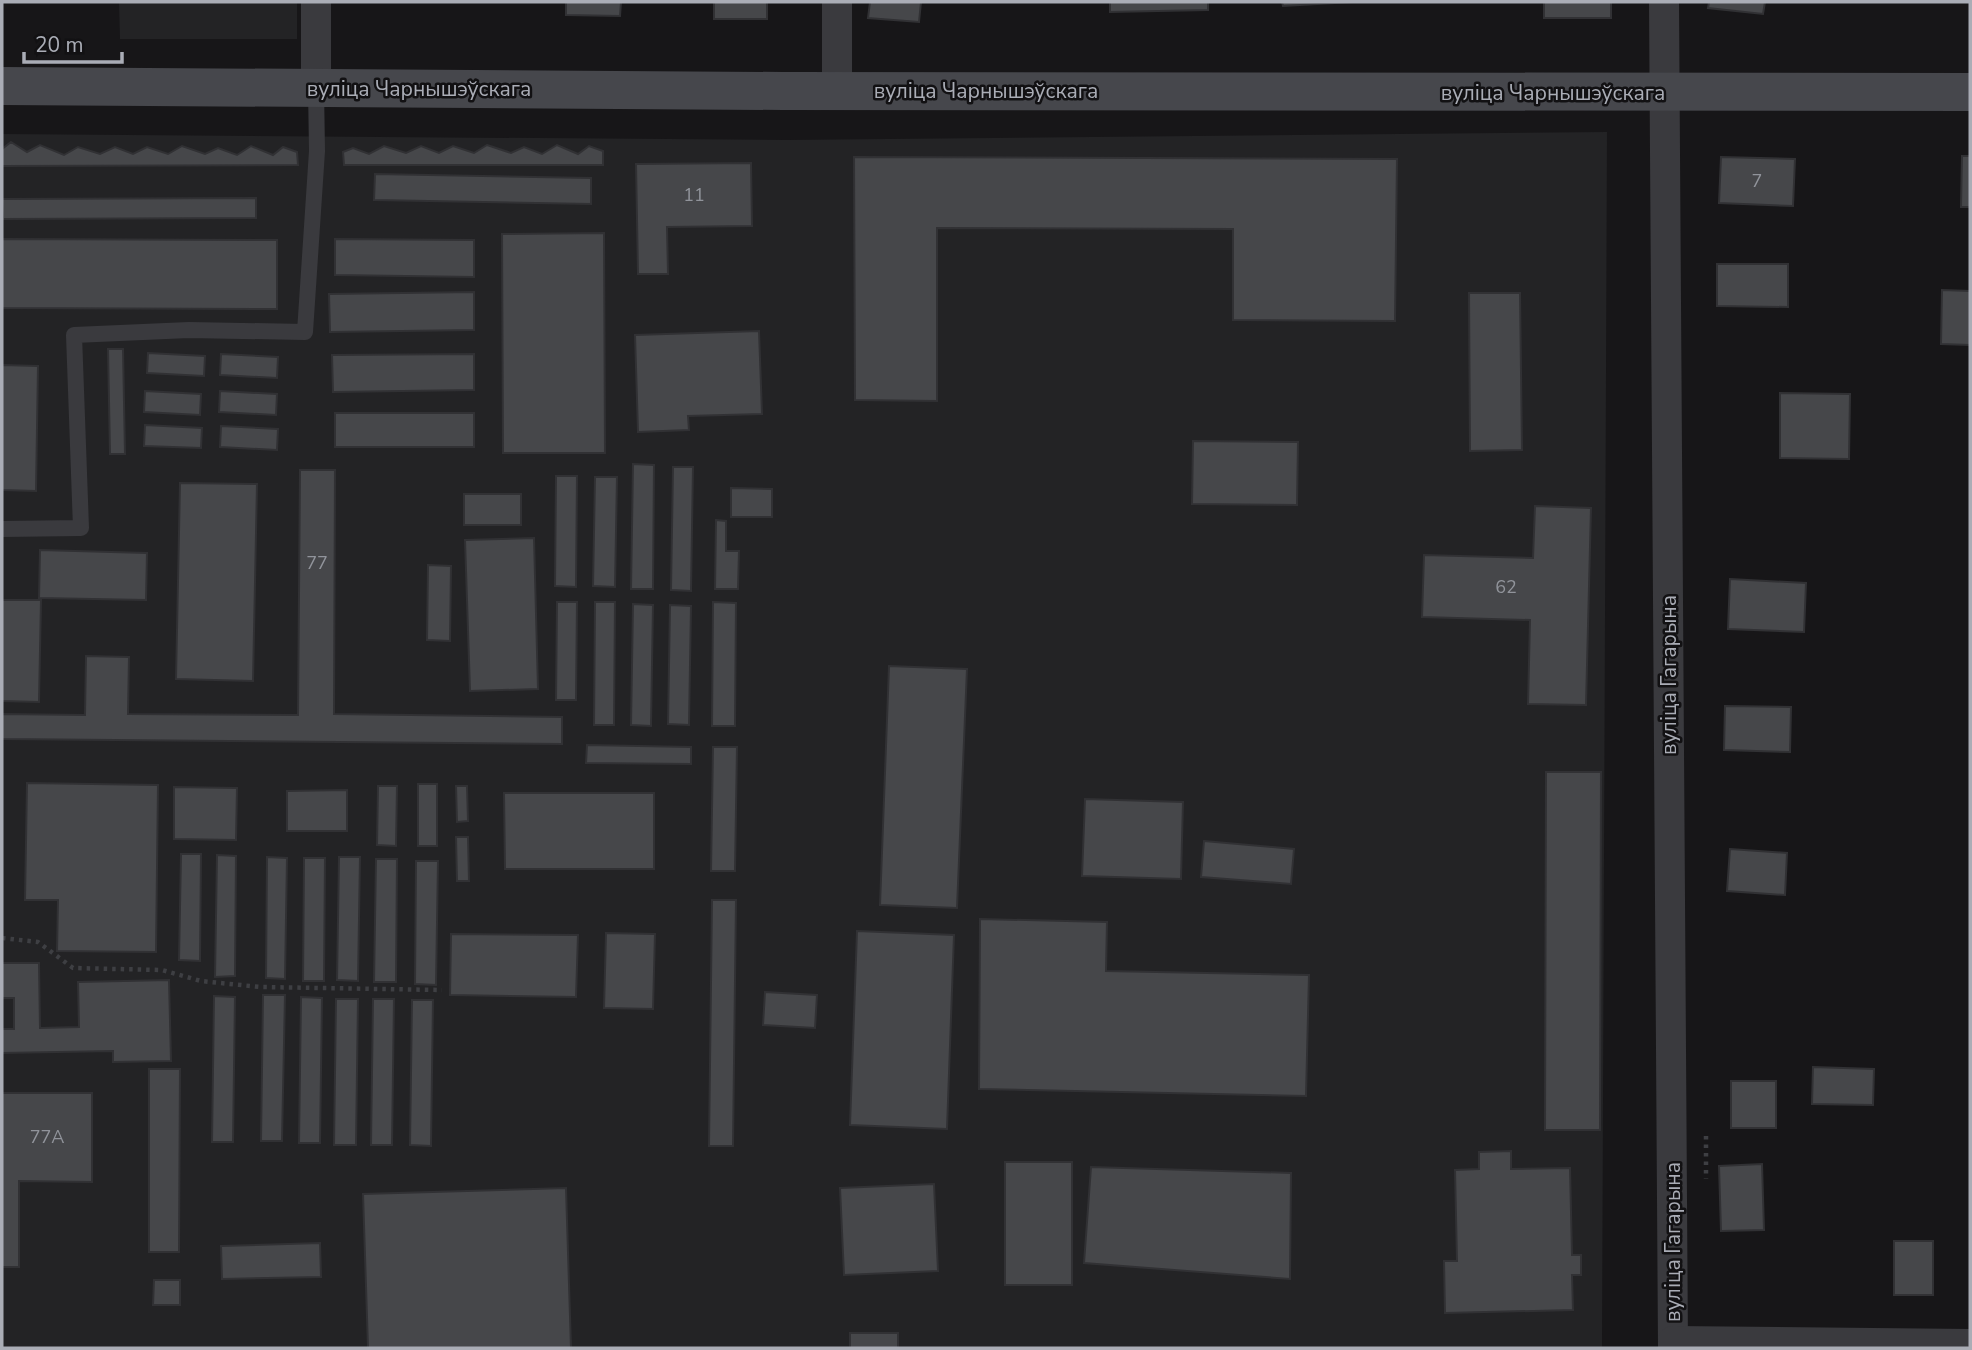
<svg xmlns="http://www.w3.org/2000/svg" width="1972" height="1350" font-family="'Nunito Sans',sans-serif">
<rect width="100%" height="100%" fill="#171618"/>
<g fill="#232325">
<path d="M119,2H297V39H120Z"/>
<path d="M1607,132L1602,1348H2V134L786,140Z"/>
</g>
<g fill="#46474a" stroke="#313134" stroke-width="2">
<path d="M566,2H621L620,16L566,15Z"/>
<rect x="714" y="2" width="53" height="17"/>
<path d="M870,2H921L919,22L868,18Z"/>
<path d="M1110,2H1208V10L1110,12Z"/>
<path d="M1282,2H1353L1283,6Z"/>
<rect x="1544" y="2" width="67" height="16"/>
<path d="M1709,2H1765L1763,14L1708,8Z"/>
<path d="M11,142L27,152L40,145L64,155L78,147L100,154L115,147L133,154L147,147L168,154L182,146L205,154L218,148L237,155L251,146L273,155L283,147L297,152L298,165L2,166V149Z"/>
<path d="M487,145L511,153L524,147L542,154L557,145L578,154L589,146L603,151V165H344L343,152L353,148L369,154L384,146L406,153L421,146L439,153L453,146L474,153Z"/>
<path d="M1962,156H1970V207H1961Z"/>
<path d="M854,157L1397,159L1395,321L1233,320V229L937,228V401L855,400Z"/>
<path d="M1721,157L1795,159L1793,206L1719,203Z"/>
<path d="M751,163L752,226L667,227L668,274H638L636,164Z"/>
<path d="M375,174L591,178V204L374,200Z"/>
<path d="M256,198V218L3,219L2,199Z"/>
<path d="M604,233L605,453H503L502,234Z"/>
<path d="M2,239L277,240V309L2,308Z"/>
<path d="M335,239L474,240V277L335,275Z"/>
<path d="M1717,264H1788V307L1717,306Z"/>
<path d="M1942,290L1970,291V345L1941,344Z"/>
<path d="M474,292V330L330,332L329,294Z"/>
<path d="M1469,293H1520L1522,450L1470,451Z"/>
<path d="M759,331L762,414L688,416L689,430L638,432L635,335Z"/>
<path d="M108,349H123L125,454H110Z"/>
<path d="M148,353L205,356L204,376L147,373Z"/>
<path d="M221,354L278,357L277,378L220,375Z"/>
<path d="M474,354V390L333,392L332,355Z"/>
<path d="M2,365L38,366L36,491L2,490Z"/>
<path d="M145,391L201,394L200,415L144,412Z"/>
<path d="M220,391L277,394L276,415L219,412Z"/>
<path d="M1780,393L1850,394L1849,459L1780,458Z"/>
<rect x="335" y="413" width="139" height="34"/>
<path d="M145,425L202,428L201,448L144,446Z"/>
<path d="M221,426L278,429L277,450L220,447Z"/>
<path d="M1193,441L1298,442L1297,505L1192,504Z"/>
<path d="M633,464L654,465L653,589H631Z"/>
<path d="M673,467H693L691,591L671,590Z"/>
<path d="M300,470H335L334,714L562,717V744L2,739V714L85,715L86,656L129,657L128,714L298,715Z"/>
<path d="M556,476H577L576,587L555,586Z"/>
<path d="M595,477H617L615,587L593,586Z"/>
<path d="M180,483L257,484L253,681L176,679Z"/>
<path d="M731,488L772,489V517H731Z"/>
<rect x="464" y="494" width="57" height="31"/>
<path d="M1535,506L1591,508L1586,705L1528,704L1530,620L1422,617L1424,555L1533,558Z"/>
<path d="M716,520L726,521V551H739L738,589H715Z"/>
<path d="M534,538L538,689L470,691L465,540Z"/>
<path d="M40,550L147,553L146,600L39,598Z"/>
<path d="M428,565L451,566L450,641L427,640Z"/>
<path d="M1730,579L1806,583L1804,632L1728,629Z"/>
<path d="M2,600H41L39,702L2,701Z"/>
<path d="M557,602H577L576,700H556Z"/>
<path d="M595,602H615L614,725H594Z"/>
<path d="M713,602L736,603L735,726H712Z"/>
<path d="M633,604L653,605L651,726L631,725Z"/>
<path d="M670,605L691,606L689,725L668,724Z"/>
<path d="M889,666L967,669L957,908L880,905Z"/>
<path d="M1725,706L1791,707L1790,752L1724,750Z"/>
<path d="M587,745L691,747V764L586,763Z"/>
<path d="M713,747H737L735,871H711Z"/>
<path d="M1546,772H1601L1600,1130H1545Z"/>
<path d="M27,783L158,785L156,952L57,951L58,900H25Z"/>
<rect x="418" y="784" width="19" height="62"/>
<path d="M378,786H397L396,846L377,845Z"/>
<path d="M456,786H467L468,821L457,822Z"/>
<path d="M174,787L237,788L236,840L174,839Z"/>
<path d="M347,790V831H287V791Z"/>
<path d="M504,793H654V869H505Z"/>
<path d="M1085,799L1183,802L1181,879L1082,876Z"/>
<path d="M456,837H468L469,881H457Z"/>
<path d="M1204,841L1294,849L1291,884L1201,877Z"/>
<path d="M1730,849L1787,853L1785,895L1727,891Z"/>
<path d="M181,854H201L200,961L179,960Z"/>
<path d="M217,855L236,856L235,976L215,977Z"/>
<path d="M267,857L287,858L285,979L266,978Z"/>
<path d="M339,857H360L358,981L337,980Z"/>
<path d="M304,858H325L324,981H303Z"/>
<path d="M376,859H397L396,982H374Z"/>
<path d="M416,861H438L436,985L415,984Z"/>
<path d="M712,900H736L733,1146H709Z"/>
<path d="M980,919L1107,922L1106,971L1309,975L1306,1096L979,1089Z"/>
<path d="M857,931L954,935L947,1129L850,1125Z"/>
<path d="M606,933L655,934L653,1009L604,1008Z"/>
<path d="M451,934L578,935L576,997L450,995Z"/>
<path d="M2,963H39L40,1028L79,1027L78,982L169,980L171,1061L113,1062V1051L2,1053V1029H14V998H2Z"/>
<path d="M765,992L817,995L815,1028L763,1025Z"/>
<path d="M263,995H285L282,1141H261Z"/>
<path d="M214,996L235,997L233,1142H212Z"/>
<path d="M301,997L322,998L320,1143H299Z"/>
<path d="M336,999H358L356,1145H334Z"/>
<path d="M373,999H394L392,1145H371Z"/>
<path d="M412,1000H433L431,1146L410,1145Z"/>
<path d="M1813,1067L1874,1069L1873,1105L1812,1104Z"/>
<path d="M149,1069H180L179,1252H149Z"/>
<rect x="1731" y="1081" width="45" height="47"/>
<path d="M2,1093H92V1182L19,1181V1267H2Z"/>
<path d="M1511,1151V1169L1570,1168L1572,1255H1581V1275H1572L1573,1310L1445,1313L1444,1261H1457L1455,1170L1479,1169V1152Z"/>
<rect x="1005" y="1162" width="67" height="123"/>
<path d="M1762,1164L1764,1230L1721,1231L1719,1166Z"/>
<path d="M1091,1167L1291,1173L1290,1279L1084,1263Z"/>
<path d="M934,1184L938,1271L844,1275L840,1188Z"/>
<path d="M566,1188L571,1348H368L363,1194Z"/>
<rect x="1894" y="1241" width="39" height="54"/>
<path d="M320,1243L321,1277L222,1279L221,1246Z"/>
<path d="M154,1280H180V1305H153Z"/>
<rect x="850" y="1333" width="48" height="15"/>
</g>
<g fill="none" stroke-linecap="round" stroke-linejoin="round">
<g stroke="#3e3f43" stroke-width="4.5" stroke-dasharray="3.5 5" stroke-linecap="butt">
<path d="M2,938L38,942L73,968L162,970L201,981L260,987L442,990"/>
<path d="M1706,1136V1179"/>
</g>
<path stroke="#3a3a3e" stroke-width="16" d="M2,529L81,528L74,335L189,330L305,332L317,151L316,88"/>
<g stroke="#3a3a3e" stroke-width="30">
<path d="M316,2V88"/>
<path d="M837,2V91"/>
<path d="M1664,2L1673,1348"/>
<path d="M1673,1341L1970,1344"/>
</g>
<path stroke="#46474c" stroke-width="38" d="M2,86L783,91L1970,92"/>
</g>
<g text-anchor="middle" stroke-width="5" stroke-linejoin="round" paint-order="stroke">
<g font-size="18" fill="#91949b">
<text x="1757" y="187">7</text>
<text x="694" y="201">11</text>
<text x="317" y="569">77</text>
<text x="1506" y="593">62</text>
<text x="47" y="1143">77А</text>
</g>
<g font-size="21" fill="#aaadb6" stroke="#121113">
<text x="419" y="96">вуліца Чарнышэўскага</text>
<text x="986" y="98">вуліца Чарнышэўскага</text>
<text x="1553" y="100">вуліца Чарнышэўскага</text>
<text transform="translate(1669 675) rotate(-90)" y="7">вуліца Гагарына</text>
<text transform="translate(1673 1242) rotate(-90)" y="7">вуліца Гагарына</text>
</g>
</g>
<rect width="1972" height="1350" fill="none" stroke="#aaadb6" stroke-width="7"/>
<path d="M24 52v10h98v-10" fill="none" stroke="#aaadb6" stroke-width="3.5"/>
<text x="35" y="52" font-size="21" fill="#aaadb6" stroke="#121113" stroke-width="5" paint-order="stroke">20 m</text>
</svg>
